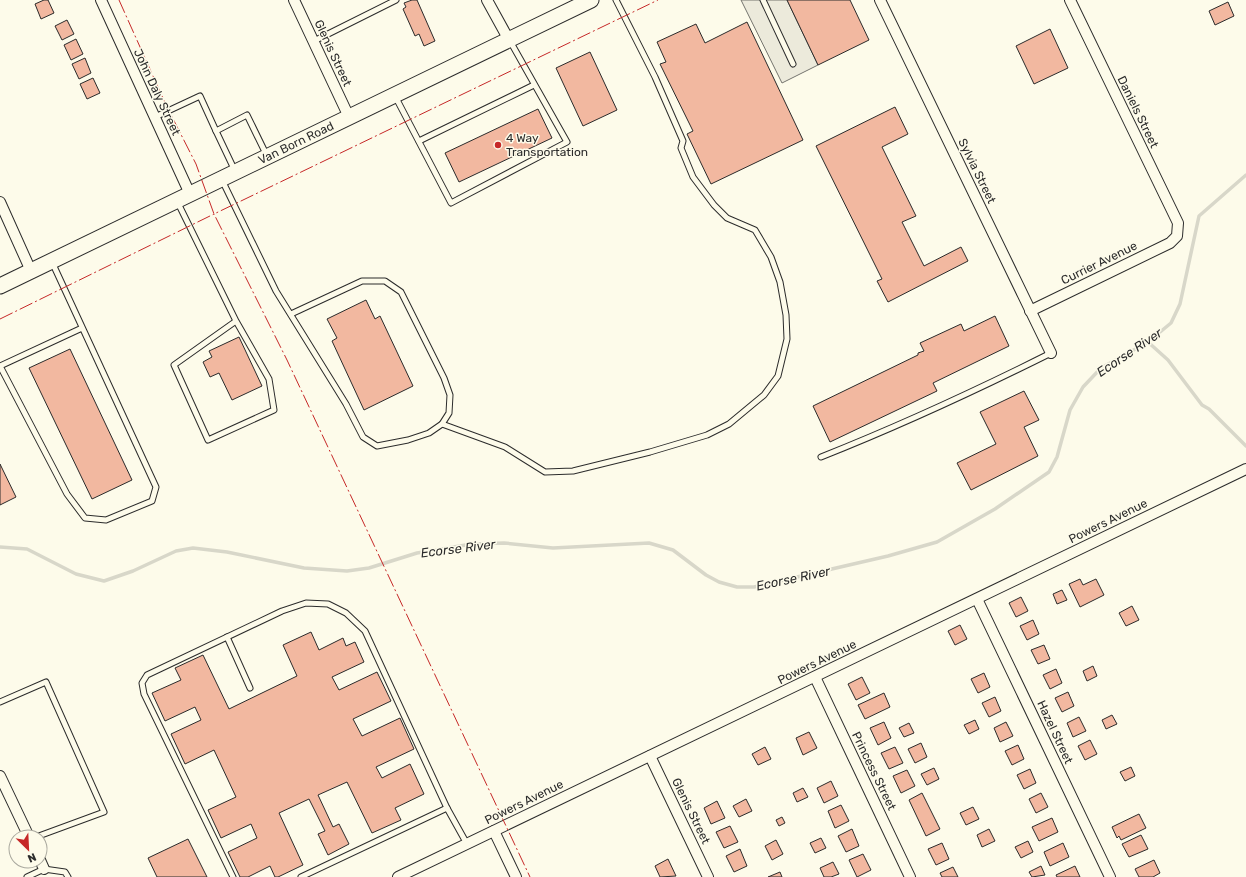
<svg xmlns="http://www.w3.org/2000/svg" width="1246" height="877" font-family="Rubik,sans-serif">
<rect width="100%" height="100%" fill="#fdfbea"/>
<path fill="#eceadb" stroke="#74746e" d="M741,0H787L818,65L782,83Z"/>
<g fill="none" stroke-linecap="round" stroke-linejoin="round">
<g stroke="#d8d7c9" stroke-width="3.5">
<path d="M1148,342L1168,360L1202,405L1209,409L1246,446"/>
<path d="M0,547L27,549L76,574L104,581L133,571L176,551L193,548L227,552L304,568L347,571L369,568L417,553L472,544L504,543L553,548L649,543L673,550L706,575L719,582L737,587H754L888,556L937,542L995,509L1049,472L1057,457L1070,410L1083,387L1101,368L1148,342L1171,323L1180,304L1199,216L1246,175"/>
</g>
</g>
<g fill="#f2b8a0" stroke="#2b2b2b">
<path d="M44,0H48L54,13L41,19L35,4Z"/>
<path d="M412,0H417L435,41L424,46L419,34L415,36L403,9L406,7L404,3Z"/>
<path d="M787,0H850L869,40L818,65Z"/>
<path d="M1228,2L1234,16L1215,25L1209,11Z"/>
<path d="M67,20L74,34L62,40L55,26Z"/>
<path d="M747,22L803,140L711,184L687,134L693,131L660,64L666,62L657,42L696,24L705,43Z"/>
<path d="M1050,29L1068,68L1034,84L1016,46Z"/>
<path d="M76,39L83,54L71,60L64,45Z"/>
<path d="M590,52L617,110L583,126L556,68Z"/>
<path d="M85,58L91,73L79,79L72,64Z"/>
<path d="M93,78L100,93L87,99L80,84Z"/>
<path d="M895,107L908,134L882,147L916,216L902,222L924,266L961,247L968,261L888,302L877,281L882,279L816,146Z"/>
<path d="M538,109L552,138L459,182L445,153Z"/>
<path d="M366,300L375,319L380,316L413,386L364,410L332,341L337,338L327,319Z"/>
<path d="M995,316L1009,346L933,383L937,391L830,442L813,406L918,355V353L924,351L920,343L961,324L964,331Z"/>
<path d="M239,337L262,386L232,400L219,373L210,377L203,362L212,357L209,351Z"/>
<path d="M70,349L132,480L92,499L29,368Z"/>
<path d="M1024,391L1039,420L1024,427L1038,456L971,490L957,463L996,444L980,412Z"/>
<path d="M0,464L16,497L0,505Z"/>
<path d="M1080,579L1083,585L1096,579L1104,595L1080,607L1069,584Z"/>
<path d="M1062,590L1067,600L1057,604L1053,594Z"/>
<path d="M1021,597L1028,611L1016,617L1009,603Z"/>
<path d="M1132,606L1139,620L1126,626L1119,613Z"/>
<path d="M1033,620L1039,634L1027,640L1020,626Z"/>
<path d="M960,625L967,639L955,645L948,631Z"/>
<path d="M311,632L319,650L343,638L346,646L355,642L364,662L332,677L339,690L377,672L391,701L353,719L362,736L400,718L414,749L376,767L382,778L410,764L424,794L395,808L401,820L372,833L347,782L318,795L333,827L339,824L349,844L328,855L318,834L325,831L309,799L279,813L303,865L278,877H275L270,866L248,877H240L228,852L257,838L251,824L221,838L208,810L236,797L214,750L185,764L171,734L201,720L195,707L165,721L152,693L181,680L175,668L203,655L229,709L297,676L283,645Z"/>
<path d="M1044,645L1050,659L1038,664L1031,650Z"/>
<path d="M1093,666L1097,676L1087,681L1083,671Z"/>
<path d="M1056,669L1062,683L1050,689L1043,675Z"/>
<path d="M984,673L990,687L978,693L971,679Z"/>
<path d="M862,677L870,693L856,700L848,684Z"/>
<path d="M1068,692L1074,706L1062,712L1055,698Z"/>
<path d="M884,693L890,707L865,719L858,705Z"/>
<path d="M995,697L1001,711L989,717L982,703Z"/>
<path d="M1112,715L1117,724L1106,729L1102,720Z"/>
<path d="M1079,717L1086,731L1073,737L1067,723Z"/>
<path d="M975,720L979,729L969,734L964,725Z"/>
<path d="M884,722L891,738L878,745L870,728Z"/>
<path d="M1006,722L1013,736L1000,742L994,728Z"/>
<path d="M909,723L914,733L904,737L899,728Z"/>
<path d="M809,732L817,748L803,755L796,738Z"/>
<path d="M1090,740L1097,754L1085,760L1078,746Z"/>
<path d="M921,743L927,757L915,763L908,749Z"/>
<path d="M1018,745L1024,759L1012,765L1005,751Z"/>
<path d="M765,747L771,759L758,765L752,754Z"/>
<path d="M895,747L903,763L889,769L881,753Z"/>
<path d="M1131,767L1135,776L1125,781L1120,772Z"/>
<path d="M934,768L939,779L927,785L921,774Z"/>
<path d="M1030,769L1036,783L1024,789L1017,775Z"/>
<path d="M907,770L915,786L901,793L893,776Z"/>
<path d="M831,781L838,796L824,803L817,788Z"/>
<path d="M803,788L808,797L797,802L793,793Z"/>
<path d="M922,793L940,829L926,836L909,800Z"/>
<path d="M1041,793L1048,807L1036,813L1029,799Z"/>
<path d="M746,799L752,811L739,817L733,806Z"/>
<path d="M717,801L725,818L711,824L704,808Z"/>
<path d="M841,805L849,821L835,828L828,811Z"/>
<path d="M973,807L979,819L966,825L960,813Z"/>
<path d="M1139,814L1146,828L1121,840L1119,836L1117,838L1112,827Z"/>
<path d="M782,817L785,823L779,826L776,820Z"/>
<path d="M1052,818L1058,832L1039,841L1032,827Z"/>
<path d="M730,826L738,842L724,848L716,832Z"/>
<path d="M852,829L859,846L846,852L838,836Z"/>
<path d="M989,829L995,841L982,847L977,835Z"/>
<path d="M1141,835L1148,849L1129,857L1122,844Z"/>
<path d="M821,838L826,848L815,853L810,843Z"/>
<path d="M188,839L207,877H157L148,858Z"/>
<path d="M776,840L783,854L772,860L765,846Z"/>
<path d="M1028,841L1033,852L1021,858L1015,847Z"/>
<path d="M942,843L949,859L936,865L928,849Z"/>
<path d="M1063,843L1069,857L1050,866L1044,852Z"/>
<path d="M740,849L747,866L734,872L726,856Z"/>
<path d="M863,854L871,870L857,877L849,860Z"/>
<path d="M668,859L676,876L660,877L655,866Z"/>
<path d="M1154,860L1160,873L1153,877H1139L1135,869Z"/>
<path d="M833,862L839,874L831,877H824L820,868Z"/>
<path d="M1041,866L1045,875L1032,877L1029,872Z"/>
<path d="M1075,866L1080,877H1057L1056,875Z"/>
<path d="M953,867L958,877H942L940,873Z"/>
<path d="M780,872L782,877H768Z"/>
</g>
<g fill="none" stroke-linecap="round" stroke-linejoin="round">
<g stroke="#2b2b2b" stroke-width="7">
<g id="service">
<path d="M763,0L793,64"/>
<path d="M314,41L396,0"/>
<path d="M395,96L451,203L567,142L510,41"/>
<path d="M155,117L200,96L216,131"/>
<path d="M419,141L534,85"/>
<path d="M235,171L216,131L247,115L267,156"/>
<path d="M222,180L276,291L346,404L363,437L377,446L408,440L429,433L442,424L449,413L450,395L444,378L401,292L385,281H362L291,314"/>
<path d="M177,201L236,321L174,365L208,440L274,410L269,379L236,321"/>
<path d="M52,262L156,487L152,501L106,520L85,518L67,494L0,366L82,328"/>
<path d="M442,424L505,447L545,472L573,471L650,452L707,435L729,424L764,395L778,376L787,339L786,315L780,282L771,257L755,230L727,218L714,205L693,177L681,148L683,141L655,77L616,0"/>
<path d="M821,457C899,426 975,391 1051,353"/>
<path d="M227,637L250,688"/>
<path d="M0,702L46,682L104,812L36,837"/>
<path d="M27,877L44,869L65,872L68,877"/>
<path d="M233,877L144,694L142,683L147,675L282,611L306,603L328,604L346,613L365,631L447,808L467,844"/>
<path d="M301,877L447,808"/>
</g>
</g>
<g stroke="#2b2b2b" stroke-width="12">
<g id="minor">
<path d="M101,0L190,194"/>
<path d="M294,0L349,117"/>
<path d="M487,0L509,40"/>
<path d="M880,0L1051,353"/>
<path d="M0,202L31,271"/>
<path d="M1030,311L1170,243L1177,236L1178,223L1070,0"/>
<path d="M977,599L1110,877"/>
<path d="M815,677L910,877"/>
<path d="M650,756L708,877"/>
<path d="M0,776L29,837"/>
<path d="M494,831L516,877"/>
<path d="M40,860L44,869"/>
<path d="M398,877L1246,469"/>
</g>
</g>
<g stroke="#2b2b2b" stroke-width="17">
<path id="secondary" d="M0,286L591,0"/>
</g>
<use href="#service" stroke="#fdfbea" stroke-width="5"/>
<use href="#minor" stroke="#fdfbea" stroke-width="10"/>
<use href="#secondary" stroke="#fdfbea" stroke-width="15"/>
<g stroke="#c62828" stroke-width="1" stroke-dasharray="14 3 2 3" stroke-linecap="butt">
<path d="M119,0L166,105L196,164L214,214L658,0"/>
<path d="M0,319L214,214L287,360L530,877"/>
</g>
</g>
<circle fill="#c62828" stroke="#fdfbea" stroke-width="1.5" cx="498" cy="145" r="4"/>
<g text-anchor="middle" stroke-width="3" stroke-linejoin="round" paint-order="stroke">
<g font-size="12" fill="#2b2b2b" stroke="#fdfbea">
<text transform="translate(333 53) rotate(65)" y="4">Glenis Street</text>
<text transform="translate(157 92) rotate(65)" y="4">John Daly Street</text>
<text transform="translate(1138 112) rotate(64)" y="4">Daniels Street</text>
<text transform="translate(296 143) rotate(-26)" y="4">Van Born Road</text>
<text transform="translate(977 171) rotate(64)" y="4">Sylvia Street</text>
<text transform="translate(1099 263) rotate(-26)" y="4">Currier Avenue</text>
<text transform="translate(1108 521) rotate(-26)" y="4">Powers Avenue</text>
<text transform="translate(817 662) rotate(-26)" y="4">Powers Avenue</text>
<text transform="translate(1055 732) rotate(65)" y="4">Hazel Street</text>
<text transform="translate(874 771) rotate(64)" y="4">Princess Street</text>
<text transform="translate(524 802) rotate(-26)" y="4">Powers Avenue</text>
<text transform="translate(691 811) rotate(64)" y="4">Glenis Street</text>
</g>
<g font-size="12" fill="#2b2b2b" stroke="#fdfbea" text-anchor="start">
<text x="506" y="142">4 Way<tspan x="506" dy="14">Transportation</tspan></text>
</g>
<g font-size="13" font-style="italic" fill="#2b2b2b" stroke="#fdfbea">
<text transform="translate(1129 352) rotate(-34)" y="5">Ecorse River</text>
<text transform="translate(458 548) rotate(-7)" y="5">Ecorse River</text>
<text transform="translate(793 578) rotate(-12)" y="5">Ecorse River</text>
</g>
</g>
<g transform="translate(28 849) rotate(156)"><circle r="19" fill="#fdfbea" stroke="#a9a89e"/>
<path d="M0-3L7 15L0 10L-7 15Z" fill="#c62828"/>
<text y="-6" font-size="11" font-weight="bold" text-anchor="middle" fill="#2b2b2b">N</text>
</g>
</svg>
